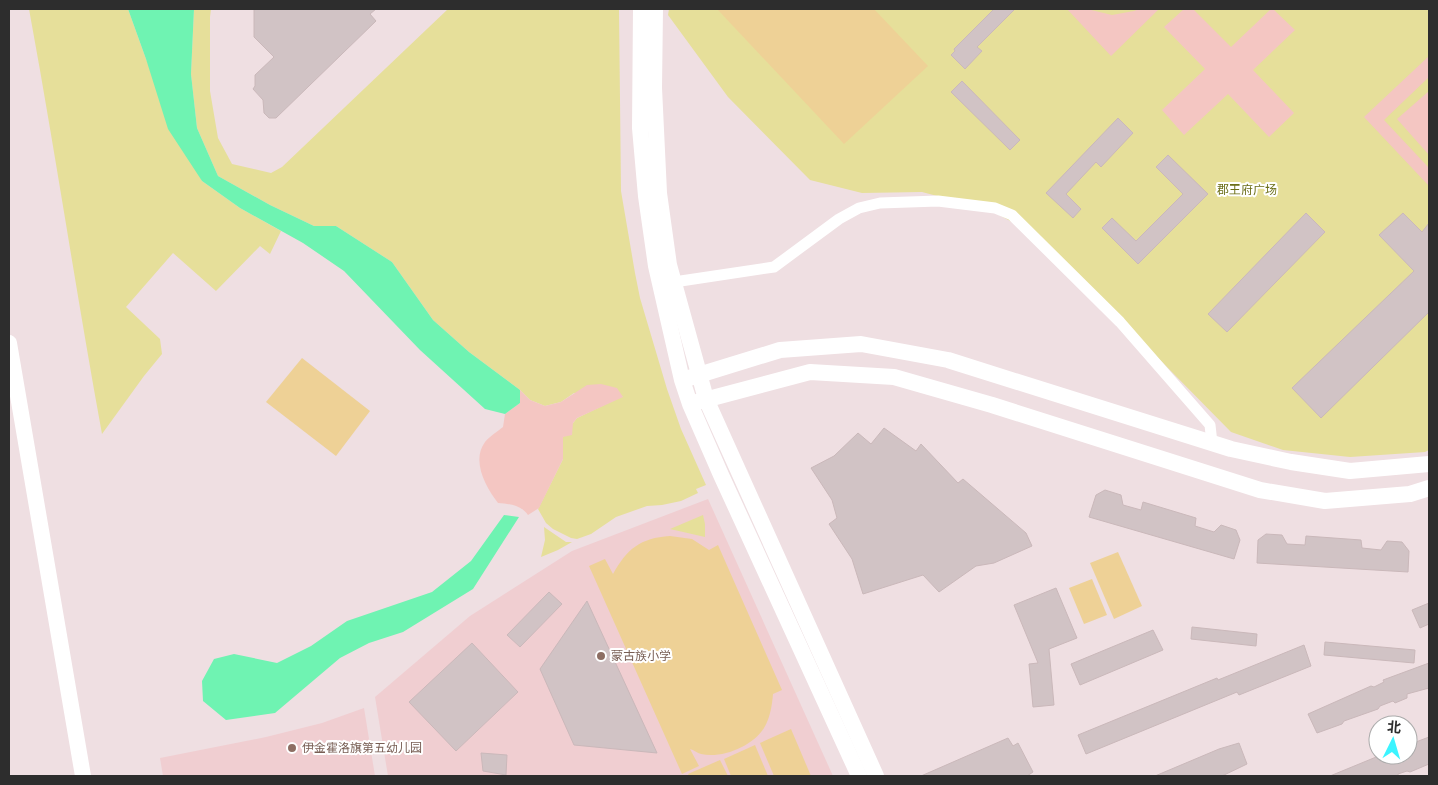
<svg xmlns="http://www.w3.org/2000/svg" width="1438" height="785" font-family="Ubuntu,'Noto Sans SC',sans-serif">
<rect width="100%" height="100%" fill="#efdfe2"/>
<g fill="#f0ced1">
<path d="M708,499L833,776H388L375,697L470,616L572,551Z"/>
<path d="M364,708L375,776H163L160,758L266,737L322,723Z"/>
</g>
<g fill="#e6df9a">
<path d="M29,9H128L146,59L202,181L240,208L281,231L270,254L260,246L216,291L173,253L126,307L160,339L162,354L144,376L102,434C76,292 55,150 29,9Z"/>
<path d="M194,9H211L210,17V91L218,138L232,164L271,173L282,167L448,9H619L621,191L635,273L640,298L667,389L681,429L706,485L696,489L698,493L681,501L662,505L647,506L616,517L591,534L577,539L571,538L553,529L546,523L538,509L563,459V437L573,423L577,418L623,396L574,393L561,402L545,406L530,400L520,390L469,352L433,320L392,262L336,226H314L270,205L218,176L197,128L191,74Z"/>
<path d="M669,9H1429V450L1425,452L1350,457L1283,450L1231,432L1038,236L990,210L922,192L862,193L810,180L728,97L668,15Z"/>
<path d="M703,515L705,524V537L670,529Z"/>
<path d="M544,527L566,542H572L558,550L541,557L545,540Z"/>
</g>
<g fill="#f4c6c2">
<path d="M1067,9H1087L1112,15L1134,11L1139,9H1159L1111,56Z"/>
<path d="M1184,9H1193L1231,47L1271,9H1273L1295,30L1253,70L1294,113L1269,137L1228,94L1184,135L1162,110L1205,69L1164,27Z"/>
<path d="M1429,56V77L1384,120L1429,168V186L1364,117Z"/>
<path d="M1429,91V155L1397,119Z"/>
<path d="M601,384L617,388L623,397L577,418L573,423L572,435L563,437V459L539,508L528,515C521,505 510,504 498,503C486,487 471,461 485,442C490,436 498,431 503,427L505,414L520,403V390L530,400L545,406L561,402L587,385Z"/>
</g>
<g fill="#eed196">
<path d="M719,9H874L928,66L844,144L718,10Z"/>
<path d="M302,358L370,411L336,456L266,402Z"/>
<path d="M670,536L692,539L709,550L718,545L782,690L773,694C772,706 770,718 764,728C753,746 722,759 701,754C697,753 694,750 690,749L699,766L682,774L589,566L605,559L613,574C627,549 640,538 670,536Z"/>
<path d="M1118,552L1142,606L1114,619L1090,563Z"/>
<path d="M1092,579L1107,615L1084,624L1069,588Z"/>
<path d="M791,729L811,776H774L760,743Z"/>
<path d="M755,745L768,776H731L724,759Z"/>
<path d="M720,760L728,776H689L688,774Z"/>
</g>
<g fill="#6ff3b2">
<path d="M128,9H194L191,74L197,128L218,176L270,205L314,226H336L392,262L433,320L469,352L520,390V403L505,414L485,409L420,350L344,271L303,243L240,208L202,181L168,129L146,59Z"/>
<path d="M504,515L519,517L473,589L403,632L369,643L340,658L275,713L226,720L203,701L202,681L214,659L234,654L277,663L311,646L347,621L432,592L471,561Z"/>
</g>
<g fill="#d1c3c5" stroke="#cab8ba">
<path d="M254,9H376L370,14L376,21L276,118H269L264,113L263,100L253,89L255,86V75L274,57L254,37Z"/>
<path d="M994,9H1015L977,47L982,51L965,69L951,55L955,51L954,49Z"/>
<path d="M962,81L1020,140L1010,150L951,92Z"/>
<path d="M1118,118L1133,133L1101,167L1096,162L1066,194L1081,209L1073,218L1046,193Z"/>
<path d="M1168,155L1208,194L1138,264L1102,228L1112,218L1136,241L1183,194L1156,167Z"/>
<path d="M1306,213L1325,232L1227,332L1208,314Z"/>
<path d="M1403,213L1422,232L1429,223V312L1321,418L1292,388L1414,271L1379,235Z"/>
<path d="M884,428L916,451L921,444L958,483L963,479L1026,533L1032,546L994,563L976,566L939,592L923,575L863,594L852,559L829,524L837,518L832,500L811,468L834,456L858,433L871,444Z"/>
<path d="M1105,490L1121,495L1123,505L1141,510L1143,502L1196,518L1195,526L1214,532L1221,525L1236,530L1240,540L1234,559L1089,517L1096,495Z"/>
<path d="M1266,534L1282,535L1287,544L1305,545L1306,536L1361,540L1362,548L1381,550L1387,541L1402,542L1409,551L1408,572L1257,563L1258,540Z"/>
<path d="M1056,588L1077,638L1049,649L1054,705L1033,707L1029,664L1038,663L1014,605Z"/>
<path d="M549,592L562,604L520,647L507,635Z"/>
<path d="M587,601L657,753L574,745L540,669Z"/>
<path d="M1429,603V624L1420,628L1412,610Z"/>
<path d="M1192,627L1257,634L1256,646L1191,639Z"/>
<path d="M1153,630L1163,650L1080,685L1071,664Z"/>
<path d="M1325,642L1415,650L1414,663L1324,655Z"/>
<path d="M472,643L518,692L456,751L409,702Z"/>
<path d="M1304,645L1311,666L1239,695L1237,692L1086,754L1078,735L1217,678L1218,680Z"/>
<path d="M1429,663V688L1407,694V698L1395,703L1393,701L1380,706L1378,709L1344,721L1342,724L1317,733L1308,714L1371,686L1374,687L1384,682L1383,680Z"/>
<path d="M1429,737V764L1410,772L1407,771L1398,774V776H1330L1381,755H1408V745Z"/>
<path d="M1008,738L1013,746L1018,743L1033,772L1027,776H921Z"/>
<path d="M1239,743L1247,764L1222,776H1155L1219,749Z"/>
<path d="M481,753L507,755L506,775L483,771Z"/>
</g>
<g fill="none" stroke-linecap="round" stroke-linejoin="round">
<path stroke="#fff" stroke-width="11" d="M674,282L774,267L839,219L859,208L880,203L938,201L995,208L1012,215L1120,322L1210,425L1212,443"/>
<g stroke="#fff" stroke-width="16">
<path d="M641,9L640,128L646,196L656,266L682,380L690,404L721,475L859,776"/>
<path d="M655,9L654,88L659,193L669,265L706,399L876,776"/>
<path d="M9,343L83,776"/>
<path d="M689,378L780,350L861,344L948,360L1231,449L1291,462L1350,471L1429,464"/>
<path d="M697,402L810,372L894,377L992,405L1260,490L1325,501L1410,494L1429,488"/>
</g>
</g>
<g fill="#8d6e63" stroke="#fff" stroke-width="2">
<circle cx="601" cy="656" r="5"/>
<circle cx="292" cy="748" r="5"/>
</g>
<g text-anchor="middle" stroke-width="4" stroke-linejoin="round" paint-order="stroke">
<g font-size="12" fill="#6b6e18" stroke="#fff">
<text x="1247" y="194">郡王府广场</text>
</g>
<g font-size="12" fill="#785e54" stroke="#fff" text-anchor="start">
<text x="611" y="660">蒙古族小学</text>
<text x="302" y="752">伊金霍洛旗第五幼儿园</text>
</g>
</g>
<rect width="1438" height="785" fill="none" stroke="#2d2d2d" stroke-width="20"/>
<g transform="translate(1393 740) rotate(5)"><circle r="24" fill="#ffffff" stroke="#ababab"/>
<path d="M0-4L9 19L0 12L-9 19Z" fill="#3cf4ff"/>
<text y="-8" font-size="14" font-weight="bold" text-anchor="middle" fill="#2d2d2d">北</text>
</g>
</svg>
